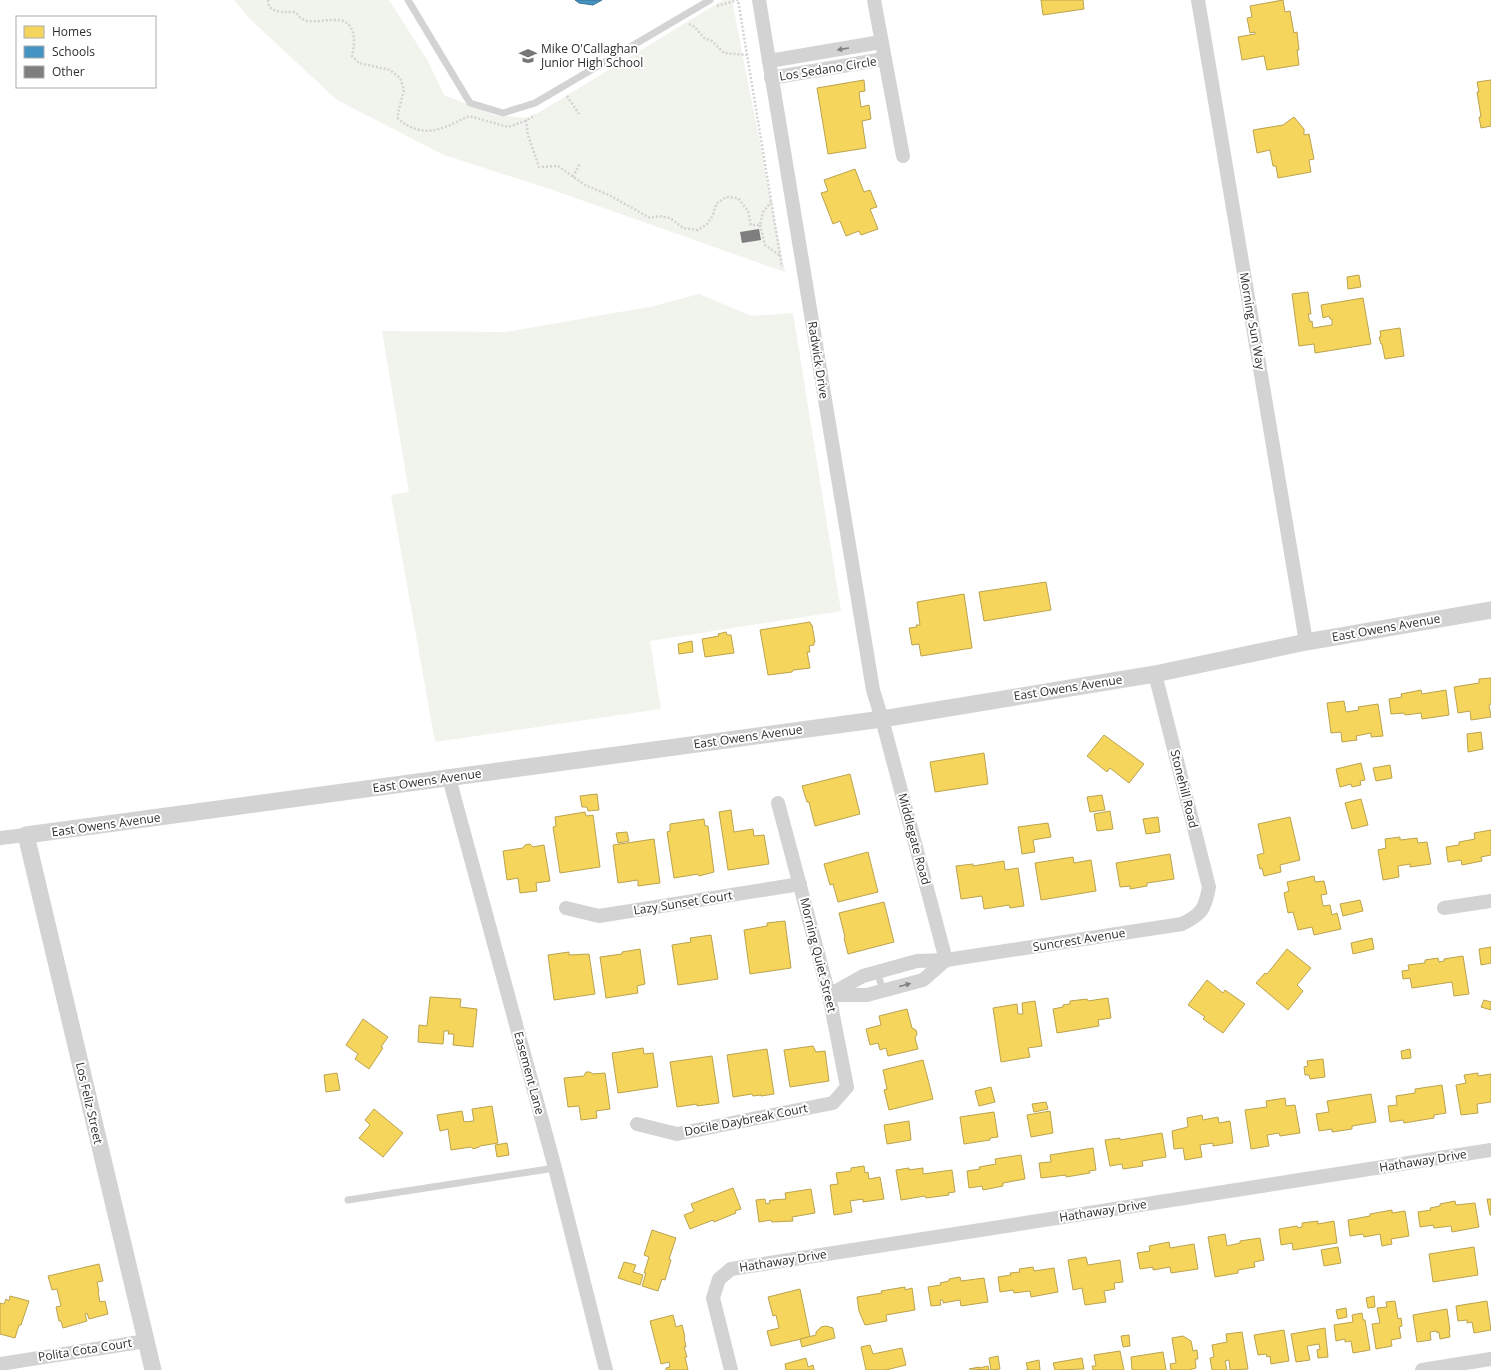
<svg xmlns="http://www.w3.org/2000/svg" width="1491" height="1370" font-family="'Open Sans',sans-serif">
<rect width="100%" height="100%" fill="#fff"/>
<g fill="#f1f3ed">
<path d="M234,0H389L428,61L444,95L494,115L530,118L723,0H732L785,272L550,189L444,155L337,100L249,18Z"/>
<path d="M699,294L752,316L793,313L841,611L650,641L661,709L435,742L391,495L409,492L382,331L507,332L654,306Z"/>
</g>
<g fill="#f6d55c" stroke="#baa34e">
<path d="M1041,0H1083L1084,9L1043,15Z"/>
<path d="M1283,0L1285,12L1290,11L1294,33L1297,32L1299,50H1297L1299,65L1267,70L1264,56L1242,60L1238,37L1255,34V32L1250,33L1247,18L1252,17L1250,6Z"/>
<path d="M864,80L865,91L859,92L861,107L869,105L871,119L862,121L866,148L828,154L817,88Z"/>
<path d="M1491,80V126L1481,128L1479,117H1481L1477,92H1479L1477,82Z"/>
<path d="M1294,117L1304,129V135L1309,134L1314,159L1309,160L1311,172L1278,178L1276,166H1273L1270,150L1257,153L1253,130L1283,125Z"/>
<path d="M855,169L864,192L870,190L877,207L870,209L878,229L861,235L859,231L846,236L840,221L833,224L821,193L828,191L824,180Z"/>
<path d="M1359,275L1361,287L1348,289L1347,277Z"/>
<path d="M1308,292L1311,314H1308L1310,322L1312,321L1313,328L1332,325V319H1330L1329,316L1323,318L1321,305L1363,298L1371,344L1315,353L1314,344L1299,346L1292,294Z"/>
<path d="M1400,328L1404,356L1385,359L1382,344H1381L1379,337H1381L1380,331Z"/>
<path d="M1046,582L1051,610L984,621L979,592Z"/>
<path d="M964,594L972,648L921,656L919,644L912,645L909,628L917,627L916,625H920L917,602Z"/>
<path d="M810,622L811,625H812L815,642H814V645L809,646L810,652H807L810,668L793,670L792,672L768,675L760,630Z"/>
<path d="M726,632L727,635H731L734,653L705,657L702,639L719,636L718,634Z"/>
<path d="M692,641L693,652L679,654L678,644Z"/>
<path d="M1491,678V704L1489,705L1491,717L1471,720L1470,711L1458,713L1454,687L1479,683V679Z"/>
<path d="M1421,690L1422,694L1446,690L1449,715L1422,719L1421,713L1405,715L1404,713L1391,714L1389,699L1402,697L1401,694Z"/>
<path d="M1344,701L1346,712L1359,710L1358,707L1378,704L1383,736L1371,737V733L1356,736L1357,740L1342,742L1341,732L1331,733L1327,703Z"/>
<path d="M1481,732L1483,749L1468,752L1467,734Z"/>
<path d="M1104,735L1144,764L1129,783L1110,768L1107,772L1087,756Z"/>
<path d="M984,753L988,784L935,792L930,762Z"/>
<path d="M1361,763L1365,780L1360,781L1361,785L1352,787L1351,784L1340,787L1336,769Z"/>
<path d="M1390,765L1392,778L1376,781L1373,768Z"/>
<path d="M850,774L860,814L815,826L809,802H807L802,786Z"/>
<path d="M597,794L599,810L588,811L587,807H582L580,796Z"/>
<path d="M1102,795L1105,810L1090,812L1087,797Z"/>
<path d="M1361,799L1368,825L1352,829L1345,803Z"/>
<path d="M731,810L734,832L753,829L754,836L764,835L769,864L728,870L719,812Z"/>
<path d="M1110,811L1113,829L1097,831L1094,814Z"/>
<path d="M585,812L586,816L593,815L600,867L560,873L553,827L556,826L555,817Z"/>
<path d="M1158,817L1160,832L1146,834L1143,819Z"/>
<path d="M1290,817L1300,860L1280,865L1281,872L1264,876L1262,868L1260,869L1257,855L1264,853L1258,824Z"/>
<path d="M704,819L705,826H708L714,872L699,876L698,874L674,878L667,832L670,831V824Z"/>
<path d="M1048,823L1051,837L1033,840L1035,852L1022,854L1018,827Z"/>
<path d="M1491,830V855L1481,857L1482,861L1462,865L1461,860L1448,862L1446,847L1459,845V842L1475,839L1474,833Z"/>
<path d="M627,832L629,841L618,843L616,833Z"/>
<path d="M1400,837V840L1417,838L1418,843L1427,842L1431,864L1410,867V864L1398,866L1399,877L1383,880L1378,850L1386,848L1385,839Z"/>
<path d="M654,839L660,883L638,886V880L618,883L613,845Z"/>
<path d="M530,844L533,847L544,845L550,881L536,883L537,891L520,893L518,878L507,880L503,851L523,848L525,845Z"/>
<path d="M868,852L878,892L838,902L833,884L830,885L824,864Z"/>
<path d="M1170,854L1174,879L1147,883V886L1130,889V886L1120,887L1116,863Z"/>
<path d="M1073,857L1074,863L1091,860L1096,891L1041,900L1035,863Z"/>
<path d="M1004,861L1005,870L1018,868L1024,906L1010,908L1009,905L984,909L982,896L961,899L956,866L973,864V866Z"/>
<path d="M1314,876L1315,882L1324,881L1327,894L1321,895L1323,906L1330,905L1332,915L1337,913L1341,929L1314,935L1312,927L1298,930L1293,912L1288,913L1284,893L1289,891L1287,882Z"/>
<path d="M1360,900L1363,911L1343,916L1340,904Z"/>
<path d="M884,902L894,942L848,954L844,938L845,937L839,913Z"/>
<path d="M785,921L791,968L750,974L744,930L767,926V923Z"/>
<path d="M711,935L718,979L678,985L672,945L691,942L690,938Z"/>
<path d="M1372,938L1374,949L1353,954L1351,943Z"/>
<path d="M1491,947V963L1481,965L1479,949Z"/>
<path d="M640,949L645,984L637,986L638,993L606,998L600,957L622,954V952Z"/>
<path d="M1287,949L1311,968L1297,985L1303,991L1288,1010L1256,983L1265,973L1267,974Z"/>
<path d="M569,952V955L589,954L595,994L554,1000L548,955Z"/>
<path d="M1463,956L1469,994L1454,996L1452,982L1412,988L1410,978L1403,979L1402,971L1409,970L1408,965L1425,963V960L1438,958L1439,962L1444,961V959Z"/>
<path d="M1207,980L1223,993L1225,990L1245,1004L1223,1033L1203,1019L1205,1017L1188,1005Z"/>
<path d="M430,997L461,999L460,1007L477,1009L473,1047L453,1045L454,1034H448L449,1031H444L443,1044L418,1042L419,1025L427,1026Z"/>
<path d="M1108,998L1111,1018L1098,1020L1099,1026L1057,1033L1053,1009L1063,1007V1005L1070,1004V1001L1087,999L1088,1001Z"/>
<path d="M1484,1000L1491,1002V1010L1481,1007Z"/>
<path d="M1035,1001L1042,1046L1028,1048L1030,1057L1001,1062L993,1008L1017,1004L1018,1014H1023L1022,1003Z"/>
<path d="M907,1009L912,1028L916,1030L917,1034L915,1038L918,1049L888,1056L886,1048L880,1050L878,1043L870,1045L866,1029L881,1025L879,1016Z"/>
<path d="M363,1019L388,1037L381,1047L383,1048L369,1069L355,1059L358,1054L346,1045Z"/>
<path d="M813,1046L816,1052L825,1051L829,1081L790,1087L784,1050Z"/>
<path d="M643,1048L644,1054L653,1053L658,1087L618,1093L612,1053Z"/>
<path d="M767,1049L774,1094L761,1096V1095L753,1096L752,1094L733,1097L727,1055Z"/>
<path d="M1410,1049L1411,1058L1402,1059L1401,1051Z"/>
<path d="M712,1056L719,1103L697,1106V1104L677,1107L670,1062Z"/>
<path d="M1323,1059L1325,1077L1310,1079L1309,1075H1305L1304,1067L1308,1066L1307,1061Z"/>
<path d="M923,1060L933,1099L889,1110L884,1090L887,1089L883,1070Z"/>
<path d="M586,1072H590L593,1074L605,1073L610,1109L596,1111L597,1118L581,1120L579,1106L568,1107L564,1078L584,1076Z"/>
<path d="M337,1073L340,1090L326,1092L324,1075Z"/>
<path d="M1478,1073V1076L1491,1074V1102L1477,1104L1478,1113L1461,1115L1456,1085L1466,1083L1464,1075Z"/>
<path d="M1442,1085L1446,1113L1434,1115V1118L1404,1123L1403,1120L1390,1122L1388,1106L1397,1105L1396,1096L1415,1093V1089Z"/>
<path d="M991,1087L995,1102L979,1106L975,1091Z"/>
<path d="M1371,1094L1376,1122L1352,1126V1129L1332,1132V1129L1319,1131L1316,1114L1329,1112L1327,1101Z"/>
<path d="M1285,1098L1286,1106L1295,1105L1300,1133L1280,1136L1279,1133L1267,1135L1269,1146L1251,1149L1245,1110L1267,1107L1266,1101Z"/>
<path d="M1046,1102L1048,1109L1034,1112L1032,1104Z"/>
<path d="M492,1106L498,1143L480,1146L479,1147L473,1149L471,1147L451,1150L448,1129L440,1131L437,1115L462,1111L464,1122L474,1121L472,1109Z"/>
<path d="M374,1109L403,1133L383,1157L359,1138L370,1125L365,1120Z"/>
<path d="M1050,1111L1053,1133L1031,1137L1027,1115Z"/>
<path d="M994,1112L998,1137L990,1138V1140L964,1144L960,1117Z"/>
<path d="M1202,1115L1203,1120L1218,1117L1219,1123L1230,1121L1233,1143L1213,1146V1143L1200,1145L1202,1157L1185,1160L1183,1148L1174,1149L1172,1131L1188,1127L1187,1118Z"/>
<path d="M909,1121L911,1140L887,1144L884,1125Z"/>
<path d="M1162,1133L1166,1157L1142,1161L1143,1166L1123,1169L1122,1164L1110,1166L1105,1140L1120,1138V1140Z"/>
<path d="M507,1143L509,1155L497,1157L495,1145Z"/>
<path d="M1093,1148L1096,1170L1089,1171L1090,1173L1066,1177V1175L1041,1178L1039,1163L1051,1162L1050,1155Z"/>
<path d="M1021,1155L1025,1179L1003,1183V1186L983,1190L982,1186L969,1188L967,1171L980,1169L979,1167L996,1164L995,1159Z"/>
<path d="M864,1166L865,1173L868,1172L869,1179L880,1177L884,1199L863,1202V1199L850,1201L852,1212L834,1215L830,1185L838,1184L836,1173L851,1171V1168Z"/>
<path d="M909,1168V1170L923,1168V1174L952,1170L955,1192L948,1193L949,1195L926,1198L925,1196L901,1200L896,1170Z"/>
<path d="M733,1188L741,1209L735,1211L736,1213L714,1222L713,1220L690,1229L684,1215L694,1211L691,1204Z"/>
<path d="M811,1189L815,1213L792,1217L793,1221L772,1222L771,1220L759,1222L756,1200L765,1199L766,1204L770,1203L769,1201L772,1200L786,1199L785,1193Z"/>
<path d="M1487,1199H1491V1215H1490Z"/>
<path d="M1455,1201L1456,1205L1475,1203L1479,1227L1452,1232L1451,1226L1434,1228L1433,1225L1420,1227L1418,1212L1431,1210L1430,1208L1440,1206V1204Z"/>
<path d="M1392,1210V1213L1405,1211L1409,1236L1391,1239L1392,1244L1382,1246L1380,1234L1364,1237L1363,1234L1350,1236L1348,1220L1370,1216V1214Z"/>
<path d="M1318,1221V1224L1334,1221L1337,1243L1293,1250L1292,1243L1281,1245L1279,1229L1297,1226L1298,1228L1302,1227V1223Z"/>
<path d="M652,1230L676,1238L669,1259L671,1260L665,1280L662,1279L658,1291L642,1286L646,1273H644L649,1257L644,1255Z"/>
<path d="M1225,1234L1227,1246L1240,1243V1241L1260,1238L1264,1260L1254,1262L1255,1267L1238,1270V1273L1215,1277L1208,1237Z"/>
<path d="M1169,1242L1170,1248L1194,1244L1198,1269L1171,1273L1170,1267L1153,1270V1267L1140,1269L1137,1253L1150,1251L1149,1246Z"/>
<path d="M1338,1247L1341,1263L1324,1266L1321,1250Z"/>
<path d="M1474,1247L1478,1275L1433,1282L1429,1254Z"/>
<path d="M1086,1257L1088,1265L1120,1260L1123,1282L1114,1283L1115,1289L1104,1291L1106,1302L1085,1305L1082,1288L1073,1290L1068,1260Z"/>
<path d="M624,1262L636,1265L633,1272L643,1275L640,1285L618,1278Z"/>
<path d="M99,1264L103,1281L97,1282L99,1291L98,1292L100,1302L105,1301L108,1314L89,1319L87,1313L85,1314L87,1321L63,1328L61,1321H59L56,1307L61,1306L57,1289L52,1290L48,1276Z"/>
<path d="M1033,1267L1034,1271L1054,1268L1058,1292L1031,1297L1030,1291L1014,1293L1013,1290L1000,1292L998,1277L1011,1275L1010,1273L1020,1272L1019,1269Z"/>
<path d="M960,1277L961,1281L984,1278L988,1302L961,1306L960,1300L943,1303V1300H940L941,1305L931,1306L928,1287L941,1285L940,1283L949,1281V1279Z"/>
<path d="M905,1287V1290L912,1288L915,1310L886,1315L887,1321L865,1325L859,1311L857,1297L882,1293L881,1291Z"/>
<path d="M800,1289L810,1337L771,1346L767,1331L779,1328L776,1315L773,1316L768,1297Z"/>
<path d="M10,1296L29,1301L21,1325H19L15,1338L0,1334V1303L4,1304L6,1299L9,1301Z"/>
<path d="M1374,1296L1375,1307L1368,1308L1366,1298Z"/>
<path d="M1395,1301L1398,1319L1401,1318L1402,1326L1399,1327L1401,1338L1391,1340L1392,1346L1376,1349L1372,1324L1380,1323L1377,1308L1387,1307L1386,1302Z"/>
<path d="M1487,1301L1491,1330L1474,1333L1472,1322L1467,1323V1320L1458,1321L1456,1306Z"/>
<path d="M1346,1308L1347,1317L1338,1319L1336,1310Z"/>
<path d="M1447,1309L1450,1330H1449L1450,1337L1440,1339L1439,1332L1437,1333V1331L1430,1332L1431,1340L1417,1342L1413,1315Z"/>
<path d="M1362,1313L1363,1320H1365L1370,1350L1353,1353L1351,1341L1345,1342V1339L1336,1341L1334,1325L1353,1322L1352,1315Z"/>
<path d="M673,1315L676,1327L682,1325L685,1337H684L686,1347H684L687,1357H685L688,1370H666V1368L670,1367L669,1362L661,1364L650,1321Z"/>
<path d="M826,1326L833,1328L835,1338L802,1347L800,1339L816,1335V1332L821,1327Z"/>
<path d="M1325,1328L1328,1357L1318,1358L1317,1350L1320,1349L1319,1344L1307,1346L1310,1360L1296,1362L1291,1334Z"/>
<path d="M1284,1330L1289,1361L1271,1364L1270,1356L1267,1357L1266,1354L1258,1355L1254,1335Z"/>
<path d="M1242,1332L1248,1369L1230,1370L1229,1360L1225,1361L1227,1370H1212L1210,1358L1214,1357L1212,1345L1227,1342L1226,1334Z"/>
<path d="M1129,1335L1130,1346L1123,1347L1121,1336Z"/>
<path d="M1183,1336L1191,1341L1193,1351L1197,1350L1198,1359H1195L1196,1368L1189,1370H1171L1170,1364L1176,1363L1172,1338Z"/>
<path d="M870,1345L873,1354L902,1348L906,1365L886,1370H866L861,1347Z"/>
<path d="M1120,1351L1124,1370H1093L1092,1366H1096L1094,1355Z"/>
<path d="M1163,1352L1166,1370H1132L1131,1357Z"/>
<path d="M998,1356L1000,1369L991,1370L989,1358Z"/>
<path d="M806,1358L808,1367L813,1365L814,1370H786L785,1364Z"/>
<path d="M1082,1358L1084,1369L1055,1370L1053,1363Z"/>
<path d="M1039,1360L1040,1370H1026H1028L1026,1363Z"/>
<path d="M988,1366L989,1370L969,1369L979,1367V1368Z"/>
</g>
<path fill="#4393c3" stroke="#3d7596" d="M575,0H602L593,5L579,3Z"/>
<path fill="#7e7e7e" d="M759,229L761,240L742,243L740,232Z"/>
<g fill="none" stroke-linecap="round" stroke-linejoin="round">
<g stroke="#d3d3d3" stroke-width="2.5" stroke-dasharray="2 2" stroke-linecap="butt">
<path d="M268,0L269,7C277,13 285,12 295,12C298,15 300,18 304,20C313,23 323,20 332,20C356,18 356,40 352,56L359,63L390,70L400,78L404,90L398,113V119C425,140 442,129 469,116L508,127L525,121L535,115"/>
<path d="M717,6L738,0L782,267"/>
<path d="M689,24L695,27L704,38L712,41L724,53L747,55"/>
<path d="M567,96L579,114"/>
<path d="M526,120L528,135L539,167L558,166L585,185L609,195L650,218L659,216L670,218L683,228L698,230L707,224L713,215L716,204L726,197L738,198L748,211L751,225H760L763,212L771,202"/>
<path d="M573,177L580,163"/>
<path d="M760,225L765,245L779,255"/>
</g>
<g stroke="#d3d3d3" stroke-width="7">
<path d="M408,0L470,103L503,113L535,103L710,0"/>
<path d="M877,972L883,990"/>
<path d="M348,1200L555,1168"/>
</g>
<g stroke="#d3d3d3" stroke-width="14">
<path d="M759,0L873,690L882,719L946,960"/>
<path d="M874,0L903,156"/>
<path d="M1198,0L1306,642"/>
<path d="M769,61L881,42"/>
<path d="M771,78L884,59"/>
<path d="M449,778L555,1168L606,1370"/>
<path d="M0,838L26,835"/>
<path d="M566,908L599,916L800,884"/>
<path d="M1444,908L1491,901"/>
<path d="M829,995L863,976L917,961L946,960L1182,924C1202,914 1205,909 1209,887L1155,674"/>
<path d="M831,995H867L923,980L946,960"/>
<path d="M637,1124L677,1134L833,1103L847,1087L829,995L778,803"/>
<path d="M0,1364L146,1341"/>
<path d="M731,1370L713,1298L719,1279L731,1269L1491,1150"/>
<path d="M1422,1370L1491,1359"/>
</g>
<path stroke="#d3d3d3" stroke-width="17" d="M153,1370L26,835L882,719L1155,674L1306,642L1491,610"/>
</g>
<defs><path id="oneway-solid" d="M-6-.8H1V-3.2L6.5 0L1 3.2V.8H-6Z"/></defs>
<g fill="#808080">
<use href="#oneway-solid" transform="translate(843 49) rotate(171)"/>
<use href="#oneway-solid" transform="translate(905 985) rotate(-15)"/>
</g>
<defs>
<g id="school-bare" transform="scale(1.38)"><path d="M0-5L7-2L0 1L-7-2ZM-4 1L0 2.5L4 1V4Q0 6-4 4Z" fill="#777" stroke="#fff" stroke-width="2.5" paint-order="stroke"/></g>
</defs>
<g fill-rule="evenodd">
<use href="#school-bare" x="528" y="56"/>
</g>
<g text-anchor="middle" stroke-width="4" stroke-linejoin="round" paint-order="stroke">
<g font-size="12" fill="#2e2e2e" stroke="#fff" text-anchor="start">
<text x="541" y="53">Mike O'Callaghan<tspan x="541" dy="14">Junior High School</tspan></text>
</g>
<g font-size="12" fill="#2e2e2e" stroke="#fff">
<text transform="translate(828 69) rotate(-9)" y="4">Los Sedano Circle</text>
<text transform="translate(1252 321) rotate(80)" y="4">Morning Sun Way</text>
<text transform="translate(818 360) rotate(81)" y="4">Radwick Drive</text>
<text transform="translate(1386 628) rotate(-10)" y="4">East Owens Avenue</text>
<text transform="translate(1068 688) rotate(-9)" y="4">East Owens Avenue</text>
<text transform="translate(748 737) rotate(-8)" y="4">East Owens Avenue</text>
<text transform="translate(427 781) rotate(-8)" y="4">East Owens Avenue</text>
<text transform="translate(1184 789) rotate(76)" y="4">Stonehill Road</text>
<text transform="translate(106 825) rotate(-8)" y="4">East Owens Avenue</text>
<text transform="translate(914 839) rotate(75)" y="4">Middlegate Road</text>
<text transform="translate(683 903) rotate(-9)" y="4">Lazy Sunset Court</text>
<text transform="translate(1079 940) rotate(-9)" y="4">Suncrest Avenue</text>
<text transform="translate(818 955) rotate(76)" y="4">Morning Quiet Street</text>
<text transform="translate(529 1073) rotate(75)" y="4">Easement Lane</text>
<text transform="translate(89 1103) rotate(77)" y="4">Los Feliz Street</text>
<text transform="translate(746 1120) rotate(-11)" y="4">Docile Daybreak Court</text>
<text transform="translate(1423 1161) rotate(-9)" y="4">Hathaway Drive</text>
<text transform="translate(1103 1211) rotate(-9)" y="4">Hathaway Drive</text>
<text transform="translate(783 1261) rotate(-9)" y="4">Hathaway Drive</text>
<text transform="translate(85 1350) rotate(-9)" y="4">Polita Cota Court</text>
</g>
</g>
<rect x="16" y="16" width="140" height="72" fill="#ffffff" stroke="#ababab"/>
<rect x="24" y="26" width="20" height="12" fill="#f6d55c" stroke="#ababab"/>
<text x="52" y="36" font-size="12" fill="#2e2e2e">Homes</text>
<rect x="24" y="46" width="20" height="12" fill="#4393c3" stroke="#ababab"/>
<text x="52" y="56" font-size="12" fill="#2e2e2e">Schools</text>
<rect x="24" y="66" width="20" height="12" fill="#7e7e7e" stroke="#ababab"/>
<text x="52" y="76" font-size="12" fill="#2e2e2e">Other</text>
</svg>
